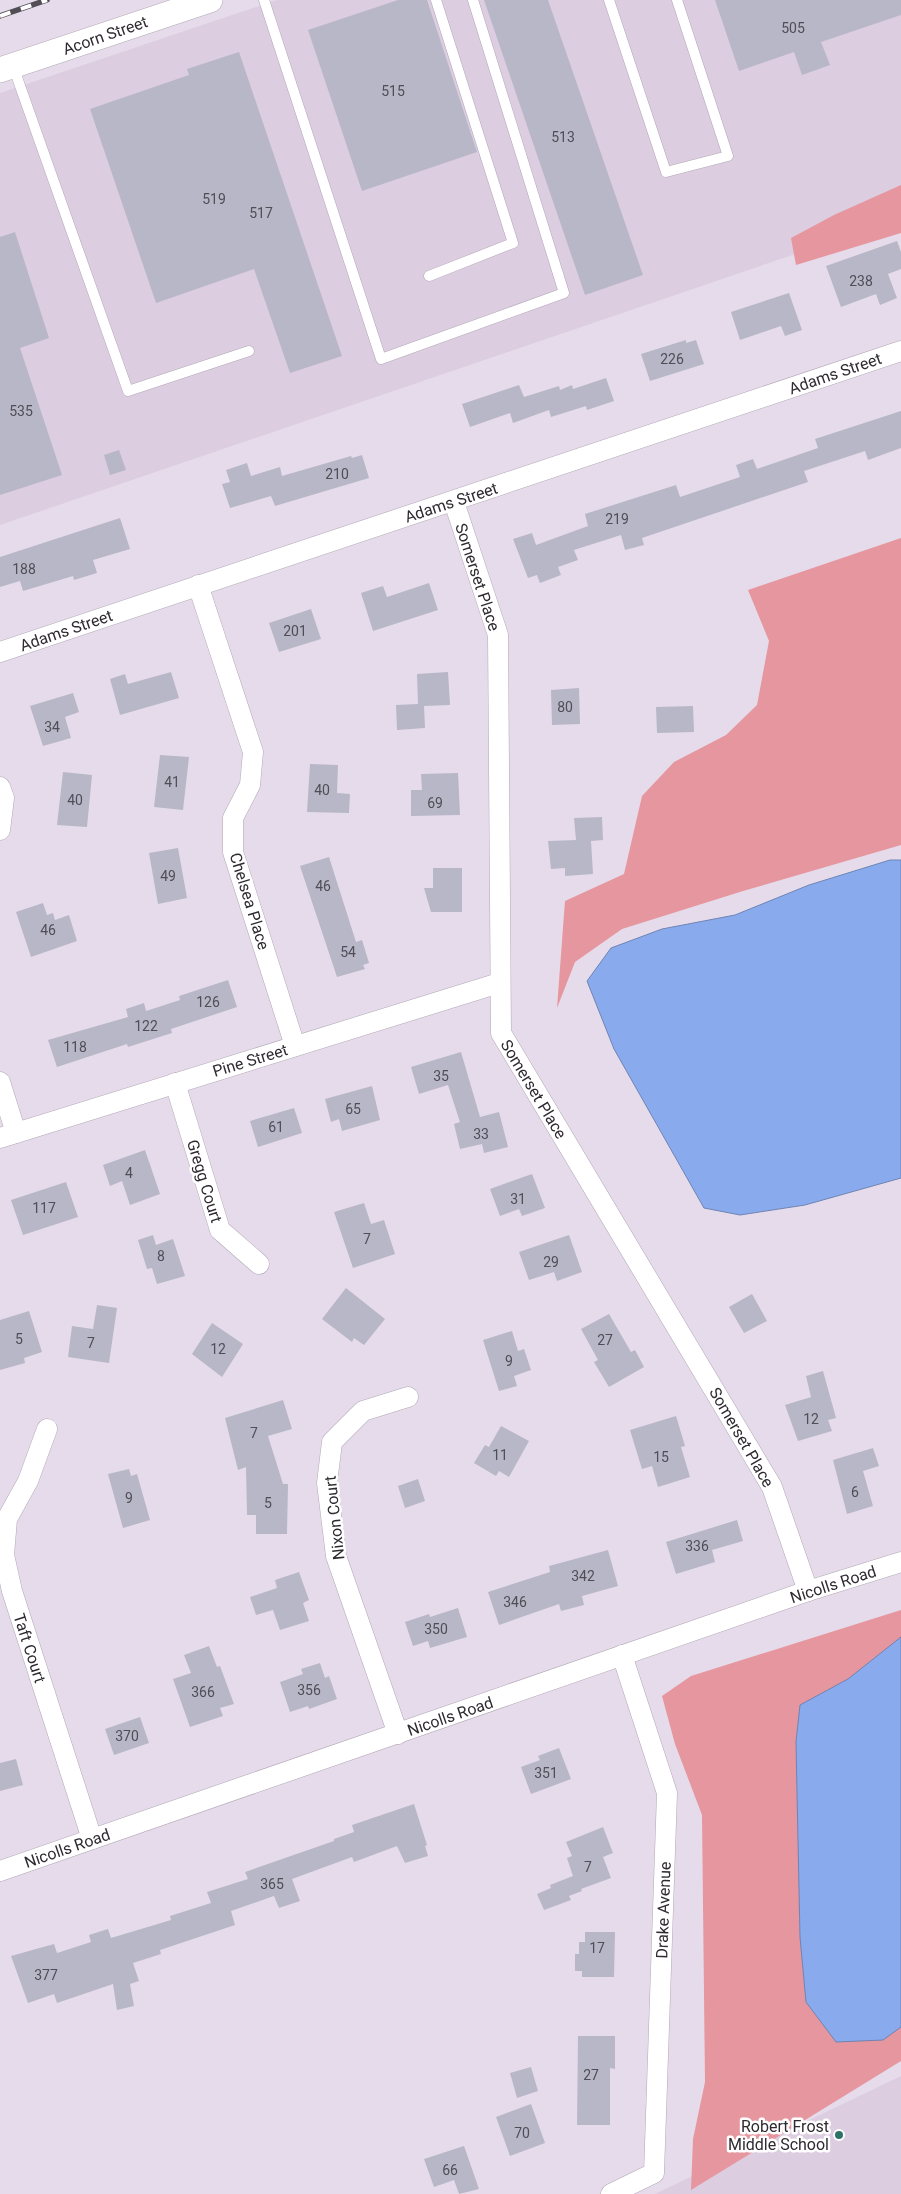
<svg xmlns="http://www.w3.org/2000/svg" width="901" height="2194" font-family="Roboto,sans-serif">
<rect width="100%" height="100%" fill="#e6dbea"/>
<g fill="#dccde1">
<path d="M277,0H901V218L0,525V93Z"/>
<path d="M901,2076V2194H655Z"/>
</g>
<g fill="#e5969e">
<path d="M901,185V233L796,265L791,238L834,215Z"/>
<path d="M901,538V845L743,891L622,929L575,962L557,1008L565,901L624,874L642,796L674,762L726,735L757,705L769,641L748,590Z"/>
<path d="M901,1610V2061L691,2190L693,2139L705,2082L702,1815L675,1744L662,1696L691,1676Z"/>
</g>
<g fill="#89abed" stroke="#6e84b4">
<path d="M890,860H901V1178L805,1205L740,1215L704,1208L614,1049L587,981L611,948L662,929L735,915L809,885Z"/>
<path d="M901,1637V2027L883,2040L836,2042L806,2002L800,1937L796,1742L800,1705L848,1679Z"/>
</g>
<g fill="#b8b7c7">
<path d="M398,0H427L477,152L362,191L308,30Z"/>
<path d="M484,0H548L643,275L585,295Z"/>
<path d="M715,0H901V15L821,42L830,65L802,75L794,52L739,71Z"/>
<path d="M239,52L342,356L290,373L254,269L156,303L90,109L189,75L187,69Z"/>
<path d="M15,232L49,338L20,348L62,475L0,495V237Z"/>
<path d="M897,241L901,252V269L888,274L897,298L880,305L876,294L841,307L826,266Z"/>
<path d="M789,293L802,330L785,336L781,326L740,340L731,312Z"/>
<path d="M686,340V343L696,340L704,364L650,381L641,354Z"/>
<path d="M606,378L614,401L587,410L586,406L551,417L549,410L513,423L510,413L470,427L462,404L519,385L524,397L559,386L560,390L572,385L573,389Z"/>
<path d="M901,411V448L868,460L865,451L804,471L808,482L642,538L644,545L625,550L621,535L574,550L578,560L558,567L561,575L540,583L537,575L528,578L513,539L532,533L536,545L588,526L585,514L676,485L680,497L740,477L736,465L753,459L757,469L818,448L815,439Z"/>
<path d="M119,450L126,470L110,475L104,455Z"/>
<path d="M362,455L369,478L275,506L271,496L230,508L222,484L230,482L226,470L247,463L251,476L280,467L282,476L351,456L352,458Z"/>
<path d="M120,518L130,549L93,560L97,573L74,580L73,576L23,591L20,581L0,587V557Z"/>
<path d="M429,583L438,610L373,631L361,593L383,586L387,597Z"/>
<path d="M311,609L321,639L279,652L269,623Z"/>
<path d="M171,672L179,698L120,715L110,679L125,674L128,684Z"/>
<path d="M448,672L450,705L424,706L425,728L397,730L396,705L418,704L417,674Z"/>
<path d="M579,688L580,724L552,725L551,690Z"/>
<path d="M73,693L79,712L65,717L71,738L43,746L30,706Z"/>
<path d="M693,706L694,732L657,733L656,707Z"/>
<path d="M160,755L189,757L183,810L154,807Z"/>
<path d="M310,764L338,765L337,793L350,794L349,813L307,812Z"/>
<path d="M63,772L92,775L87,827L57,825Z"/>
<path d="M458,773L460,815L411,816V790H422L421,774Z"/>
<path d="M602,817L603,840L591,841L593,874L565,876V868L551,869L548,841L576,840L574,818Z"/>
<path d="M178,848L187,898L158,904L149,853Z"/>
<path d="M329,857L356,942L362,940L369,963L363,965L365,969L337,977L300,866Z"/>
<path d="M433,868H462V912H431L424,888H433Z"/>
<path d="M43,903L47,915L53,913L55,920L69,915L77,941L31,957L16,912Z"/>
<path d="M228,980L237,1007L171,1029L172,1033L128,1047L127,1044L57,1067L48,1040L128,1017L126,1009L144,1003L146,1011L180,1000L179,996Z"/>
<path d="M461,1052L480,1117L499,1112L508,1147L484,1153L482,1144L460,1149L454,1124L460,1122L448,1085L419,1094L411,1067Z"/>
<path d="M372,1086L380,1120L342,1131L339,1119L331,1122L325,1099Z"/>
<path d="M294,1108L302,1133L258,1147L250,1121Z"/>
<path d="M145,1150L160,1194L130,1205L122,1181L110,1186L103,1165Z"/>
<path d="M532,1174L545,1208L522,1216L519,1209L500,1216L490,1189Z"/>
<path d="M66,1182L78,1217L23,1235L11,1200Z"/>
<path d="M364,1203L371,1224L384,1220L395,1254L353,1268L334,1212Z"/>
<path d="M153,1235L156,1245L173,1239L185,1276L157,1284L152,1268L147,1269L138,1240Z"/>
<path d="M569,1235L582,1272L557,1281L554,1272L529,1280L519,1252Z"/>
<path d="M346,1288L385,1319L364,1345L354,1338L352,1342L322,1319Z"/>
<path d="M752,1294L767,1321L744,1333L729,1307Z"/>
<path d="M97,1305L117,1308L109,1363L68,1357L72,1326L93,1329Z"/>
<path d="M29,1311L42,1352L24,1358L25,1363L0,1370V1320Z"/>
<path d="M609,1314L631,1352L635,1350L644,1367L609,1387L594,1362L598,1360L581,1329Z"/>
<path d="M212,1323L243,1344L222,1377L192,1354Z"/>
<path d="M512,1331L518,1351L524,1349L531,1370L514,1376L517,1386L499,1391L483,1340Z"/>
<path d="M823,1371L836,1418L828,1420L832,1431L798,1441L785,1405L811,1397L806,1376Z"/>
<path d="M283,1400L292,1429L268,1436L283,1484H288L287,1534H256V1515H247L246,1467L238,1470L225,1418Z"/>
<path d="M676,1416L685,1446L681,1447L690,1477L658,1487L652,1466L642,1469L630,1430Z"/>
<path d="M501,1426L529,1441L509,1477L499,1471L496,1476L474,1463L485,1445L489,1447Z"/>
<path d="M873,1448L879,1466L863,1471L873,1506L847,1514L833,1460Z"/>
<path d="M129,1469L131,1476L137,1474L150,1520L123,1528L108,1474Z"/>
<path d="M418,1479L425,1501L405,1508L398,1486Z"/>
<path d="M737,1520L743,1541L712,1550L715,1562L676,1574L666,1542Z"/>
<path d="M608,1550L618,1586L582,1596L584,1605L561,1611L559,1604L499,1625L488,1592L550,1572L549,1566Z"/>
<path d="M299,1572L309,1600L303,1603L309,1621L280,1630L273,1610L256,1615L250,1597L277,1588L275,1580Z"/>
<path d="M458,1608L467,1637L430,1648L428,1641L413,1646L405,1622L429,1614L430,1617Z"/>
<path d="M209,1646L217,1667L220,1666L234,1704L220,1708L223,1716L190,1727L173,1679L191,1673L184,1655Z"/>
<path d="M320,1663L325,1678L329,1676L337,1699L309,1709L308,1706L290,1712L280,1682L303,1674L301,1669Z"/>
<path d="M140,1717L149,1743L114,1755L105,1729Z"/>
<path d="M559,1748L571,1779L531,1794L521,1767L540,1760L538,1756Z"/>
<path d="M16,1759L23,1785L0,1791V1763Z"/>
<path d="M414,1804L427,1845L425,1846L428,1856L405,1863L397,1846L354,1862L352,1857L292,1879L300,1901L279,1908L274,1896L231,1911L235,1925L160,1950L161,1954L133,1963L139,1981L130,1984L134,2006L117,2010L113,1984L57,2003L54,1994L28,2003L11,1956L54,1944L57,1953L91,1942L89,1935L108,1929L111,1938L171,1920L170,1916L211,1903L207,1892L248,1879L245,1872L334,1841V1839L354,1832L352,1825Z"/>
<path d="M603,1827L613,1853L603,1857L611,1878L581,1889L582,1891L569,1896L571,1900L544,1910L537,1894L551,1888L550,1885L573,1876L567,1858L572,1856L566,1842Z"/>
<path d="M585,1932H615L614,1977H582V1971H575V1954H579V1942H585Z"/>
<path d="M578,2036H615V2069L610,2068V2125H577Z"/>
<path d="M531,2067L538,2091L517,2098L510,2073Z"/>
<path d="M531,2104L545,2143L510,2156L496,2117Z"/>
<path d="M464,2146L479,2189L459,2194L454,2180L434,2187L424,2159Z"/>
</g>
<g fill="none" stroke-linecap="round" stroke-linejoin="round">
<g stroke="#b2a8b6" stroke-width="11">
<g id="service">
<path d="M264,0L381,359L564,293L473,0"/>
<path d="M609,0L666,172L728,156L677,0"/>
<path d="M13,66L128,391L249,351"/>
<path d="M429,276L513,243L436,0"/>
</g>
</g>
<g stroke="#b2a8b6" stroke-width="21">
<g id="minor">
<path d="M454,502L498,635L501,1033L772,1487L808,1591"/>
<path d="M198,585L253,752L250,785L233,818V852L295,1046"/>
<path d="M0,652L901,351"/>
<path d="M0,787L4,798L0,830"/>
<path d="M0,1082L16,1133"/>
<path d="M175,1083L220,1230L259,1264"/>
<path d="M0,1138L499,983"/>
<path d="M47,1429L28,1481L7,1519L4,1555L12,1591L92,1839"/>
<path d="M398,1734L336,1556L327,1483L332,1442L363,1411L408,1397"/>
<path d="M0,1871L808,1591L901,1562"/>
<path d="M611,2194L654,2173L667,1793L622,1655"/>
</g>
</g>
<g stroke="#b2a8b6" stroke-width="26">
<path id="tertiary" d="M0,70L210,0"/>
</g>
<use href="#service" stroke="#fff" stroke-width="10"/>
<use href="#minor" stroke="#fff" stroke-width="20"/>
<use href="#tertiary" stroke="#fff" stroke-width="25"/>
<g stroke="#524d55" stroke-width="5.5">
<path id="rail" d="M0,16L47,0"/>
</g>
<use href="#rail" stroke="#fff" stroke-width="4" stroke-dasharray="11" stroke-linecap="butt"/>
</g>
<circle fill="#2e7368" stroke="#fff" stroke-width="2" cx="839" cy="2135" r="5"/>
<g text-anchor="middle" stroke-width="5" stroke-linejoin="round" paint-order="stroke">
<g font-size="14" fill="#504d56">
<text x="793" y="33">505</text>
<text x="393" y="96">515</text>
<text x="563" y="142">513</text>
<text x="214" y="204">519</text>
<text x="261" y="218">517</text>
<text x="861" y="286">238</text>
<text x="672" y="364">226</text>
<text x="21" y="416">535</text>
<text x="337" y="479">210</text>
<text x="617" y="524">219</text>
<text x="24" y="574">188</text>
<text x="295" y="636">201</text>
<text x="565" y="712">80</text>
<text x="52" y="732">34</text>
<text x="172" y="787">41</text>
<text x="322" y="795">40</text>
<text x="75" y="805">40</text>
<text x="435" y="808">69</text>
<text x="168" y="881">49</text>
<text x="323" y="891">46</text>
<text x="48" y="935">46</text>
<text x="348" y="957">54</text>
<text x="208" y="1007">126</text>
<text x="146" y="1031">122</text>
<text x="75" y="1052">118</text>
<text x="441" y="1081">35</text>
<text x="353" y="1114">65</text>
<text x="276" y="1132">61</text>
<text x="481" y="1139">33</text>
<text x="129" y="1178">4</text>
<text x="518" y="1204">31</text>
<text x="44" y="1213">117</text>
<text x="367" y="1244">7</text>
<text x="161" y="1261">8</text>
<text x="551" y="1267">29</text>
<text x="19" y="1344">5</text>
<text x="605" y="1345">27</text>
<text x="91" y="1348">7</text>
<text x="218" y="1354">12</text>
<text x="509" y="1366">9</text>
<text x="811" y="1424">12</text>
<text x="254" y="1438">7</text>
<text x="500" y="1460">11</text>
<text x="661" y="1462">15</text>
<text x="855" y="1497">6</text>
<text x="129" y="1503">9</text>
<text x="268" y="1508">5</text>
<text x="697" y="1551">336</text>
<text x="583" y="1581">342</text>
<text x="515" y="1607">346</text>
<text x="436" y="1634">350</text>
<text x="309" y="1695">356</text>
<text x="203" y="1697">366</text>
<text x="127" y="1741">370</text>
<text x="546" y="1778">351</text>
<text x="588" y="1872">7</text>
<text x="272" y="1889">365</text>
<text x="597" y="1953">17</text>
<text x="46" y="1980">377</text>
<text x="591" y="2080">27</text>
<text x="522" y="2138">70</text>
<text x="450" y="2175">66</text>
</g>
<g font-size="16" fill="#2e2a30" stroke="#fff">
<text transform="translate(105 35) rotate(-19)" y="6">Acorn Street</text>
<text transform="translate(835 373) rotate(-19)" y="6">Adams Street</text>
<text transform="translate(451 502) rotate(-18)" y="6">Adams Street</text>
<text transform="translate(478 577) rotate(72)" y="6">Somerset Place</text>
<text transform="translate(66 630) rotate(-19)" y="6">Adams Street</text>
<text transform="translate(250 901) rotate(73)" y="6">Chelsea Place</text>
<text transform="translate(250 1060) rotate(-17)" y="6">Pine Street</text>
<text transform="translate(534 1089) rotate(59)" y="6">Somerset Place</text>
<text transform="translate(205 1181) rotate(73)" y="6">Gregg Court</text>
<text transform="translate(742 1437) rotate(60)" y="6">Somerset Place</text>
<text transform="translate(334 1518) rotate(-96)" y="6">Nixon Court</text>
<text transform="translate(833 1584) rotate(-18)" y="6">Nicolls Road</text>
<text transform="translate(30 1648) rotate(72)" y="6">Taft Court</text>
<text transform="translate(450 1716) rotate(-19)" y="6">Nicolls Road</text>
<text transform="translate(67 1848) rotate(-19)" y="6">Nicolls Road</text>
<text transform="translate(663 1910) rotate(-88)" y="6">Drake Avenue</text>
</g>
<g font-size="16" fill="#2e2a30" stroke="#fff" text-anchor="end">
<text x="829" y="2132">Robert Frost<tspan x="829" dy="18">Middle School</tspan></text>
</g>
</g>
</svg>
